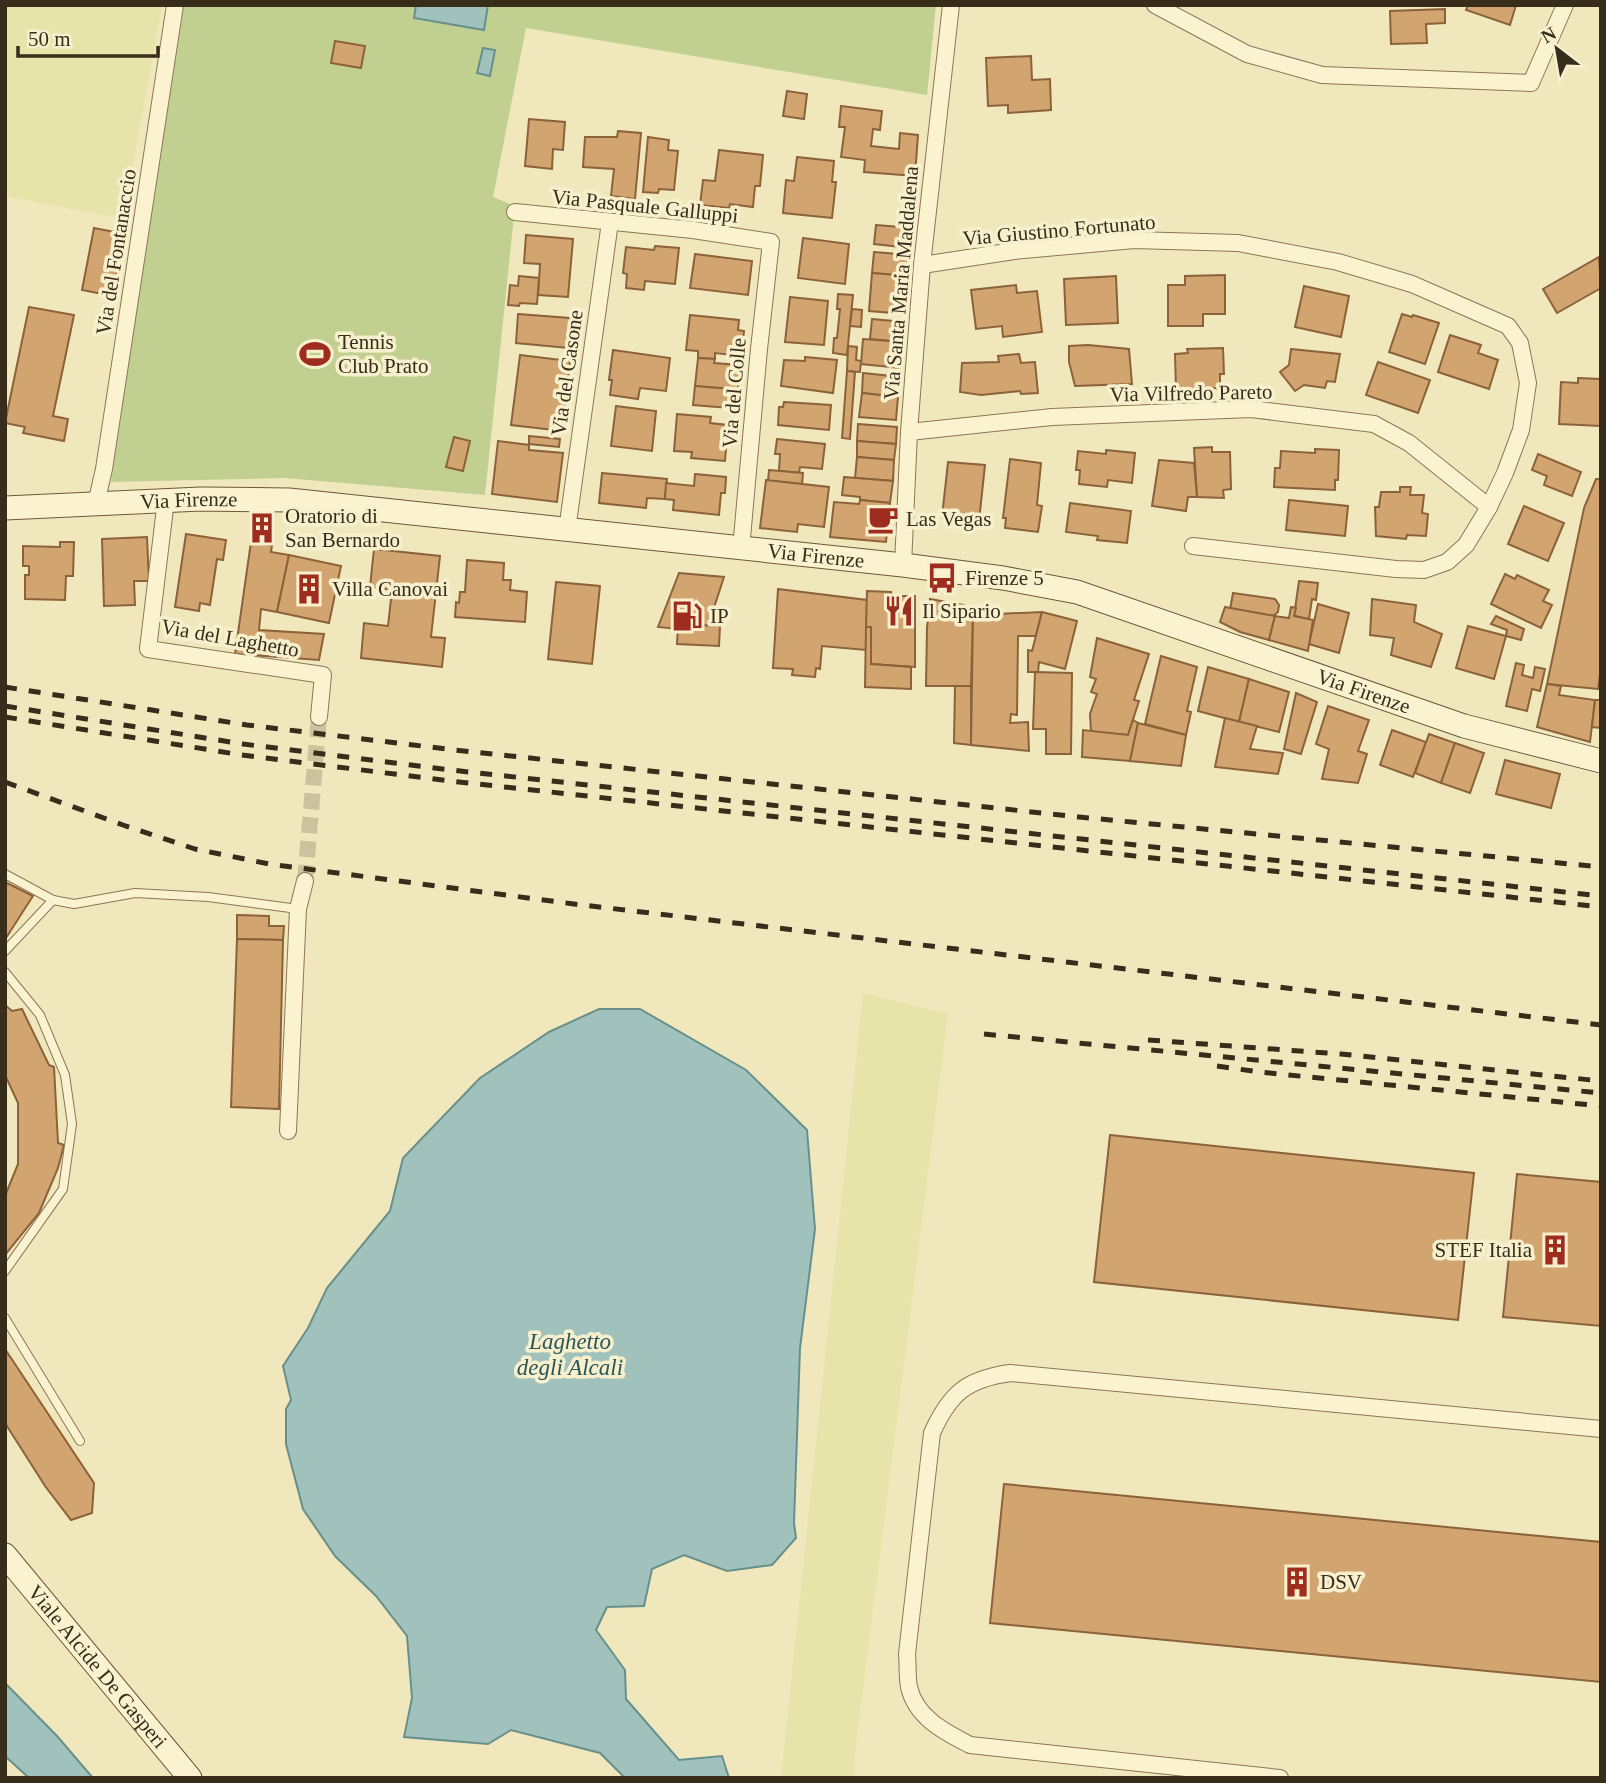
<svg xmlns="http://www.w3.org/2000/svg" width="1606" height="1783" font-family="'Times New Roman',serif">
<rect width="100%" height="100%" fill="#f1e7bd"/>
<g fill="#e7e4a9">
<path d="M5,5H162L123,219L5,196Z"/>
<path d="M863,993L948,1014L855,1753L854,1778H781Z"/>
</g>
<path fill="#c1d090" d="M181,5H936L927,95L526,28L493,197L515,206L485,495L285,478L111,482Z"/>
<g fill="#a1c2bc" stroke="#68908b" stroke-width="2">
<path d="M416,5H488L484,30L414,18Z"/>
<path d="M483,48L495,50L490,76L477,73Z"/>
<path d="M599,1009H640L746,1070L807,1130L815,1229L800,1348L794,1523L796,1538L772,1565L727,1571L684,1555L652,1569L644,1606L607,1607L596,1630L625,1670L626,1699L679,1760L722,1756L729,1778H625L600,1753L511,1730L488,1744L404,1737L412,1698L407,1636L376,1596L335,1556L303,1509L286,1444V1409L291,1400L283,1366L308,1328L327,1288L390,1211L403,1158L480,1078L549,1032Z"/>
<path d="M5,1683L57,1736L93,1778H29L5,1756Z"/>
</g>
<g fill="#d2a46f" stroke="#8b6239" stroke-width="2">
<path d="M1468,5H1516L1510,25L1466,10Z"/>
<path d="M1445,9V23L1426,24L1427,43L1391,44L1390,11Z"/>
<path d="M335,41L365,46L361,68L331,63Z"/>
<path d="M1031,56L1032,80L1050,79L1051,110L1008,113V105L988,106L986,58Z"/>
<path d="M787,91L807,94L804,119L783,116Z"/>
<path d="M841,106L882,111L880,130L873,129L871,146L899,149L900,133L918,135L915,176L864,172L865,160L841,157L845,127H839Z"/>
<path d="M529,119L565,122L563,150L553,149L552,169L525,166Z"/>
<path d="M618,131L641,133L635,199L611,196L614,169L583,167L585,137H617Z"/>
<path d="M648,137L669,140L668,150L678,151L674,190L659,189L658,193L643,192Z"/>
<path d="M719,150L763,155L760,186H755L753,207L730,204L729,208L700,205L703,180L715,181Z"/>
<path d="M797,157L834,161L832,182H836L832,218L783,213L786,180L794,181Z"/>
<path d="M876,225L912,228L910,248L874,244Z"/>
<path d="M94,228L125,234L113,296L82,290Z"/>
<path d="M526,235L573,239L568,297L538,295L540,264L524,263Z"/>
<path d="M803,238L849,244L845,284L798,278Z"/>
<path d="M655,246L679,248L675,284L645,281L644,290L626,288L627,274L623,273L626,247L654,250Z"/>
<path d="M874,252L910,255L908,276L872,273Z"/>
<path d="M695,254L752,261L748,295L690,288Z"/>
<path d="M1599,257L1601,288L1557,313L1543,289Z"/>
<path d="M872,273L908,276L905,314L869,311Z"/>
<path d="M1225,275V314H1203V326H1168V285H1185V276Z"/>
<path d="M519,276L539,278L537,304L520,303L519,306L508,305L510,285L518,286Z"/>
<path d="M1116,276L1118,323L1066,325L1064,279Z"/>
<path d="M1016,285L1017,293L1037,291L1042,332L1003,337L1002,326L976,329L971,290Z"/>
<path d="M1304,286L1349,296L1341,337L1295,327Z"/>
<path d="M838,294L853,295L847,355L833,353L834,338H837L840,309H837Z"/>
<path d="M790,297L828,301L824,345L785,342Z"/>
<path d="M29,307L74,315L53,416L68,419L64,441L23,433L25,427L5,423Z"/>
<path d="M852,309L862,310L861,327L850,326Z"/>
<path d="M518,314L570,318L568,348L516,343Z"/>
<path d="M1402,314L1412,317L1413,315L1439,323L1425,364L1389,352Z"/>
<path d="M690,315L739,320L738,330L744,331L741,356L715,353V359L698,358V351L686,350Z"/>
<path d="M872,319L904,322L902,342L870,339Z"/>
<path d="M1450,335L1481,345L1478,353L1498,360L1489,389L1438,372Z"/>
<path d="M863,339L902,342L900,368L861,364Z"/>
<path d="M1088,345L1129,349L1132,384L1075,386L1069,362V346Z"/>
<path d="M848,346L857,347L856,360L861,361L860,372L847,371Z"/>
<path d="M1223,348L1224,374H1220V388L1176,390L1175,354L1188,353L1187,349Z"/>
<path d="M1291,349L1340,354L1335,382L1327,381L1325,388L1304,385L1295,391L1280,372L1289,365Z"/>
<path d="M613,350L670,358L666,391L640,388L638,399L610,395L612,380H609Z"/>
<path d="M1019,354L1021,363L1035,362L1038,393L1021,394L1020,391L981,395L960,392L962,363L999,362L998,356Z"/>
<path d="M520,355L570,361L562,431L511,425Z"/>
<path d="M805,357L837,360L833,393L781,386L784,360L805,361Z"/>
<path d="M698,358L715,359L714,363L740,365L738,390L695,386Z"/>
<path d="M1378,362L1430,380L1418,413L1366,395Z"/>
<path d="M847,371L855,372L850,439L842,438Z"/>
<path d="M863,373L901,377L898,397L862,393Z"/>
<path d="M1578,378L1601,379V426L1559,424L1561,382L1578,383Z"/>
<path d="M695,386L731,389L729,408L693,405Z"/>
<path d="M862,393L898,397L896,420L859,417Z"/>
<path d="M784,402L831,405L829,430L778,425L779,407H783Z"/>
<path d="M616,406L656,411L652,451L611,446Z"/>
<path d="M677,414L711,417L710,423L728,425L725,461L691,458L692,452L674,451Z"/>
<path d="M858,424L897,427L896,444L857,441Z"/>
<path d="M529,436L560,439L559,447L529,444Z"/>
<path d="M454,437L470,441L463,471L446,467Z"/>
<path d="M777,439L825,444L822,469L800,467L799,473L779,471L780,454H775Z"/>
<path d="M498,441L529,445V450L563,453L557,502L492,494Z"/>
<path d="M857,441L896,444L894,460L857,457Z"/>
<path d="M1212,447V452H1230L1231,489L1223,490L1224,498L1197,497L1194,448Z"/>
<path d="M1315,449L1339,450L1338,480H1335V490L1274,487L1275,468H1280L1281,451L1315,453Z"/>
<path d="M1106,450L1135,453L1132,483L1108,480L1107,487L1079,484L1080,470H1076L1078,451L1106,454Z"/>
<path d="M1538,454L1581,472L1572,496L1544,485L1547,476L1532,470Z"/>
<path d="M857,457L894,460L893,481L855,478Z"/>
<path d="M1010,459L1041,463L1037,505L1042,506L1038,532L1005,528L1006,518H1003Z"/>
<path d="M1159,460L1194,463L1197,497H1188L1186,511L1152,506Z"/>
<path d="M948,462L985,465L979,521L942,517Z"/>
<path d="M769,470L803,473L802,484L768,481Z"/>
<path d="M602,473L667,479L665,499L647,498L646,508L599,503Z"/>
<path d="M695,474L726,477L725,493H721L719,515L673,510L674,500L665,499L666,483L694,486Z"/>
<path d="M844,477L893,481L890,503L860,500V497L842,495Z"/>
<path d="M1596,479H1601V667L1598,689L1547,684L1584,508Z"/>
<path d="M766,480L829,487L824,527L798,524L797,532L760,528Z"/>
<path d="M1400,487H1411L1410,495H1424L1422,513L1428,514L1426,536L1407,535L1406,539L1376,536L1375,507H1379L1381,492H1400Z"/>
<path d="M860,500L890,503L886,542L830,537L834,502L859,504Z"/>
<path d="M1289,500L1348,506L1345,536L1286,530Z"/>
<path d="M1070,503L1131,511L1127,543L1097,540L1098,536L1066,532Z"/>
<path d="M1524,506L1564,523L1548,561L1508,544Z"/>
<path d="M256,512L272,514L268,545L251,542Z"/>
<path d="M186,534L226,540L223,560L217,559L210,605L200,603L199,611L175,607Z"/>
<path d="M147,537L149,581H134L135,605L104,606L102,539Z"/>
<path d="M60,542H74L73,576H66L65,600L25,599V575H29V566H23V546L60,547Z"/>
<path d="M251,542L272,545L271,552L289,555L277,612L261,609L259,630L324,634L319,660L235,654Z"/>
<path d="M374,549L440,556L431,637L445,638L442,667L361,658L364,623L388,626L392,590L370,587Z"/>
<path d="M289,555L341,566L329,623L277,612Z"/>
<path d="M467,560L504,563L503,580H511L510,590L527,592L525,622L455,617L456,602L459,603L460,592H465Z"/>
<path d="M679,573L724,577L708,626L678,624V629L658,627Z"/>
<path d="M1505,574L1515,579L1517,575L1549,590L1543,601L1552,605L1541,628L1491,604Z"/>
<path d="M1299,581L1318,583L1316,600L1312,599L1309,619L1294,616Z"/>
<path d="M556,582L600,586L592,664L548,659Z"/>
<path d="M778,589L867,600L866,650L822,646L820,669L816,668L815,677L792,675L793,669L773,668Z"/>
<path d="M867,591L891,592L892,596H915V667L871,664V627H866Z"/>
<path d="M1233,593L1275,599L1279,605L1278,612L1273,616L1230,610Z"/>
<path d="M930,599L964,605V615H973L971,686H926L927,628Z"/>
<path d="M1372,599L1416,605L1414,622L1442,634L1431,667L1391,655L1394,638L1370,635Z"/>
<path d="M1318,604L1349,613L1339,653L1309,644Z"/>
<path d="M1225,607L1275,616L1269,640L1240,632L1220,622Z"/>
<path d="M1291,607L1296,608L1294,616L1313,620L1308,651L1269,640L1275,616L1289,618Z"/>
<path d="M1042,612L1036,636H1018L1017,715L1011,714L1010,723L1028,722L1029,751L971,745L973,615Z"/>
<path d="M1042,612L1077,621L1065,669L1039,662L1038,672H1028V650L1032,651Z"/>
<path d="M1496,616L1524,629L1521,640L1506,636L1507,630L1491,624Z"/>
<path d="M678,624L720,626L719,646L677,644Z"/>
<path d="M1468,626L1506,636L1494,679L1456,668Z"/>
<path d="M866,627H871V664L911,667V689L865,687Z"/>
<path d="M1097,638L1149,654L1134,700L1139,701L1128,735L1091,732L1090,714L1097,694L1091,692L1096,679L1090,677Z"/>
<path d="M1161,656L1197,667L1187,711L1191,712L1186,735L1145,724Z"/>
<path d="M1516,663L1524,665L1522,675L1533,678L1535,667L1545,669L1540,691L1532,689L1527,711L1506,706Z"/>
<path d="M1208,667L1249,679L1239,722L1198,711Z"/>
<path d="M1035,672L1072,673L1071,754H1046V729H1033Z"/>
<path d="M1249,679L1289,692L1279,732L1239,722Z"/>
<path d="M1547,684L1561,686L1559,695L1595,700L1590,742L1537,727Z"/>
<path d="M955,686H971V745L954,743Z"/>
<path d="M1296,693L1317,702L1301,754L1284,749Z"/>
<path d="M1595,700H1601V728L1592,727Z"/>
<path d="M1328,706L1369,720L1358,751L1367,754L1358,783L1322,779L1329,749L1316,744Z"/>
<path d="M1225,718L1257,726L1250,749L1283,753L1278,774L1215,767Z"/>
<path d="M1133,720L1138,723L1130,761L1082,757L1083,730L1128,735Z"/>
<path d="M1138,723L1186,735L1181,766L1130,761Z"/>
<path d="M1392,730L1426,742L1413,777L1380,765Z"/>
<path d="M1429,734L1455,743L1441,783L1415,773Z"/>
<path d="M1455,743L1484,753L1470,793L1441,783Z"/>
<path d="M1505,760L1560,774L1551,808L1496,794Z"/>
<path d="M5,882L33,896L6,938L5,937Z"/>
<path d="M237,915L269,916V926H284L283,940L237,939Z"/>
<path d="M237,939L283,940L279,1109L231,1107Z"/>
<path d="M5,1005L12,1011L22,1009L49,1065L54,1067L58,1143L64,1145L58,1168L39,1213L5,1255V1196L18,1164V1103L5,1075Z"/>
<path d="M1110,1135L1474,1173L1458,1320L1094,1282Z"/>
<path d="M1517,1174L1601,1182V1326L1503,1317Z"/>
<path d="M5,1349L94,1483L92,1513L71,1520L45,1486L5,1423Z"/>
<path d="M1004,1484L1601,1542V1682L990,1623Z"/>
</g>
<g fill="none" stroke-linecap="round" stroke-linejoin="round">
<path stroke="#ccc29d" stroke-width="16" stroke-dasharray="16 8" stroke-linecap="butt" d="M305,881L319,717"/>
<g stroke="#8a7755" stroke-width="10">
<g id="lane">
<path d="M5,874L53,900L74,904L135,893L208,897L298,909"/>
<path d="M5,951L53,900"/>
<path d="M5,972L40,1015L65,1075L72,1124L63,1189L5,1271"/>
<path d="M5,1318L80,1441"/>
</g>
</g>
<g stroke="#8a7755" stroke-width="18">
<g id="street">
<path d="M1155,5L1247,54L1322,75L1531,83L1565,5"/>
<path d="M515,212L693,230L771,242L759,349L741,549"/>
<path d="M922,265L1014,251L1134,240L1238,243L1338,262L1412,284L1508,326L1520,343L1528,383L1521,430L1505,473L1489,507L1466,545L1447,562L1424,570L1396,569L1193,546"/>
<path d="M909,432L1052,417L1251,409L1374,424L1409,443L1489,507"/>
<path d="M166,500L148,649L323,675L319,717"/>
<path d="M96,504L104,469L175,5"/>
<path d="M567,530L610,222"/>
<path d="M903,565L909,432L922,265L951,5"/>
<path d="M288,1131L298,909L305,881"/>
<path d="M1280,1778L970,1745C945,1732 916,1718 909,1687C907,1676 908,1664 907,1654L932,1433C950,1393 967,1379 1010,1373L1601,1429"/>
</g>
</g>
<g stroke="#6c5838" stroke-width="25">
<g id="secondary">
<path id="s1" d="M5,508L201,499L289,500L903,565L1003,578L1077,592L1464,726L1601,761"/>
<path id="s2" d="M5,1555L190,1778"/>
</g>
</g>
<use href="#lane" stroke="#fbf3d0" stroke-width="8"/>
<use href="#street" stroke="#fbf3d0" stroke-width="16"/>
<use href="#secondary" stroke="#fbf3d0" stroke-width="23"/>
<g stroke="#382c1b" stroke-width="5" stroke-dasharray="12 12" stroke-linecap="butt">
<path d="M5,687L247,725L455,750L1079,817L1601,867"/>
<path d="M5,706L243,744L451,770L1601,896"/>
<path d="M5,717L242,755L450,781L1601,907"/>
<path d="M5,782L123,825L195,849L269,864L574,904L1601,1025"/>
<path d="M984,1034L1601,1093"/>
<path d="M1148,1040L1341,1054L1601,1081"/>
<path d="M1217,1066L1259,1072L1601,1106"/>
</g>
</g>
<defs>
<g id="stadium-bare" transform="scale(2.415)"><path d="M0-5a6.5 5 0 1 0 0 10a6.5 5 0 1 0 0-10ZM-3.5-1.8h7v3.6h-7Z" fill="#9e2d20" stroke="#f8f0cd" stroke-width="2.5" paint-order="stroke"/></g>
<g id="cafe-bare" transform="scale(2.415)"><path d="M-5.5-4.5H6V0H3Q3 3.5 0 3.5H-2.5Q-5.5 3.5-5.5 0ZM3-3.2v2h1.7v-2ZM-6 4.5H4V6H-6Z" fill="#9e2d20" stroke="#f8f0cd" stroke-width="2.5" paint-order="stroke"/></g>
<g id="building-bare" transform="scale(2.415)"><path d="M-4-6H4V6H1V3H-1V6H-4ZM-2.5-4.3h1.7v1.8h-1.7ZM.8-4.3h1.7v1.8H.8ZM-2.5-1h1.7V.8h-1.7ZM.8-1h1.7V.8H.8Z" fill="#9e2d20" stroke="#f8f0cd" stroke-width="2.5" paint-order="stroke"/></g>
<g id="bus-bare" transform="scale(2.415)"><path d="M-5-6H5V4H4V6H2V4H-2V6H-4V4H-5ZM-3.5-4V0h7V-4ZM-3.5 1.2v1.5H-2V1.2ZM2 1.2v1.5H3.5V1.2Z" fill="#9e2d20" stroke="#f8f0cd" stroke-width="2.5" paint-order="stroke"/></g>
<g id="restaurant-bare" transform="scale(2.415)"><path d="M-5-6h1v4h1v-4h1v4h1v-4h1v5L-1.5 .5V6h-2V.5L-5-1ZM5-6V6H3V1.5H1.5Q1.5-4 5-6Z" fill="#9e2d20" stroke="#f8f0cd" stroke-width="2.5" paint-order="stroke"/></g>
<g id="fuel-bare" transform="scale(2.415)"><path d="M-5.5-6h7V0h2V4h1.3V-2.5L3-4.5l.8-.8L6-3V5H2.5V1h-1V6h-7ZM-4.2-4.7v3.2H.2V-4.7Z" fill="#9e2d20" stroke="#f8f0cd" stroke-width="2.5" paint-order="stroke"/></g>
</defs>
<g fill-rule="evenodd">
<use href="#stadium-bare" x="315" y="354"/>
<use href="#cafe-bare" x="883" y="519"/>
<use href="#building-bare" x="262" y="528"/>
<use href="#bus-bare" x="942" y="578"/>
<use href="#building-bare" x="309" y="589"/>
<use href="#restaurant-bare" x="899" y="611"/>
<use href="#fuel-bare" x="687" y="616"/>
<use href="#building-bare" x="1555" y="1250"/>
<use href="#building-bare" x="1297" y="1582"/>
</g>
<g text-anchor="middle" stroke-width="7" stroke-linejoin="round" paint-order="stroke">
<g font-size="21" fill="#382c1b" stroke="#f8f0cd">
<text transform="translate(645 206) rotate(6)" y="7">Via Pasquale Galluppi</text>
<text transform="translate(1059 230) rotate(-5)" y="7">Via Giustino Fortunato</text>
<text transform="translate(116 252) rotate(-81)" y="7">Via del Fontanaccio</text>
<text transform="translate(901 283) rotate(-85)" y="7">Via Santa Maria Maddalena</text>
<text transform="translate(567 373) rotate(-82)" y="7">Via del Casone</text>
<text transform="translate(734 393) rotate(-85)" y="7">Via del Colle</text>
<text transform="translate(1191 393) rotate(-1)" y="7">Via Vilfredo Pareto</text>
<text dy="7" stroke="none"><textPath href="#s1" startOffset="184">Via Firenze</textPath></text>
<text dy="7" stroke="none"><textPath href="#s1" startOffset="814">Via Firenze</textPath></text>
<text transform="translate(230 638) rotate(10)" y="7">Via del Laghetto</text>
<text dy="7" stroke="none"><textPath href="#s1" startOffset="1381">Via Firenze</textPath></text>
<text dy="7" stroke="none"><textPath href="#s2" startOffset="145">Viale Alcide De Gasperi</textPath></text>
</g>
<g font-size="21" fill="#382c1b" stroke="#f8f0cd" text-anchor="start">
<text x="338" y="349">Tennis<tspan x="338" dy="24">Club Prato</tspan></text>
<text x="285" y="523">Oratorio di<tspan x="285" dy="24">San Bernardo</tspan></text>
<text x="906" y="526">Las Vegas</text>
<text x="965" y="585">Firenze 5</text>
<text x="332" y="596">Villa Canovai</text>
<text x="922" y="618">Il Sipario</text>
<text x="710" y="623">IP</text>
<text x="1532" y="1257" text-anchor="end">STEF Italia</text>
<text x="1320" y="1589">DSV</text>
</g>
<g font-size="23" font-style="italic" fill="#295759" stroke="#f8f0cd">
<text x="570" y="1349">Laghetto<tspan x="570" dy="26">degli Alcali</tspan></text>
</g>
</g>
<rect width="1606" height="1783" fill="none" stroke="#382c1b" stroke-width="14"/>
<g transform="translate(1557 49) rotate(329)" stroke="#f8f0cd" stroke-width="5" paint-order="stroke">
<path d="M0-5L12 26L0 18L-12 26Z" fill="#382c1b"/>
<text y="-10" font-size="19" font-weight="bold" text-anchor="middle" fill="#382c1b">N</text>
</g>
<path d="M18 46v10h140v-10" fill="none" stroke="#382c1b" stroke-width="3.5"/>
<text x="28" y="46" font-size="21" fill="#382c1b" stroke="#f8f0cd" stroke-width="5" paint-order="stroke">50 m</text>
</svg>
